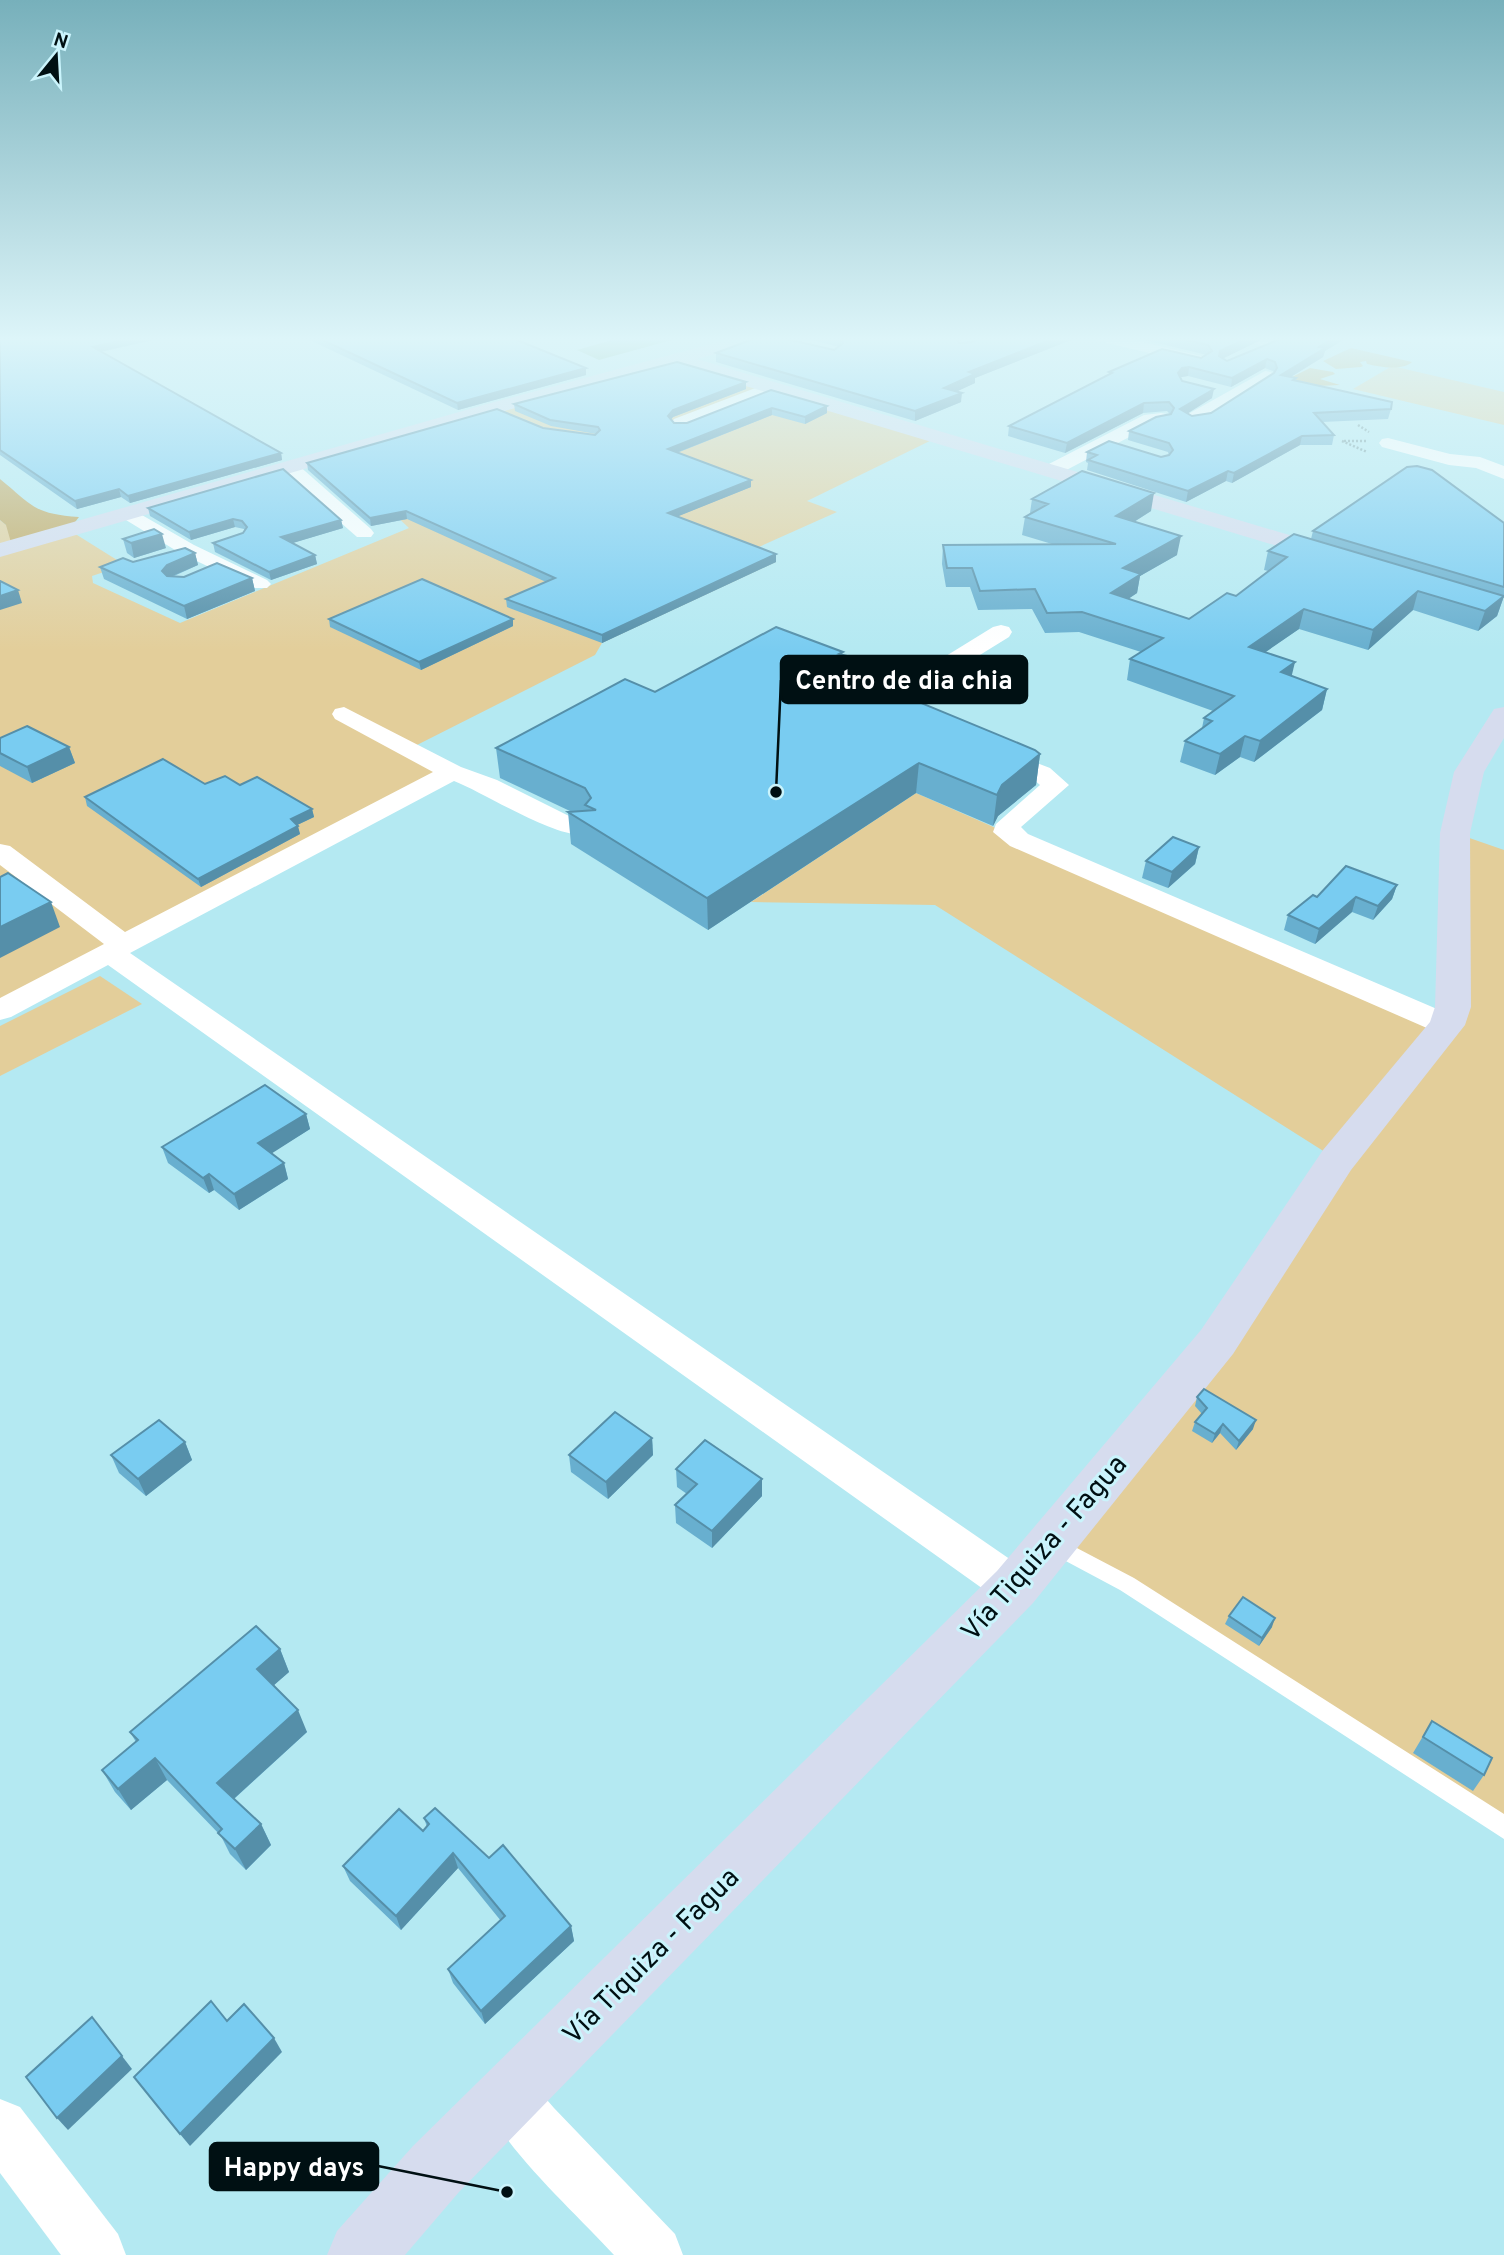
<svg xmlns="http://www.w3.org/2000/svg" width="1504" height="2255" font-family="Overpass,sans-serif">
<rect width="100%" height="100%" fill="#b4e9f2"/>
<g fill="#e3ce9a">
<path d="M677,359L938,437L807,501L837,512L752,550L776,562L602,643L595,655L409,749L452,772L0,1010V520L6,525L69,530L125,565L92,576L93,583L180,623L409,528L393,513L368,445Z"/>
<path d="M1392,366L1504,392V425L1353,389Z"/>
<path d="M916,793L1446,1025L1455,833L1504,850V1827L1052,1544L1336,1159L935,905L751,902Z"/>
<path d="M100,976L142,1004L0,1076V1026Z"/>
</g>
<g fill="#c2a75f">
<path d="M1351,348L1412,362C1403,371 1379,367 1367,364L1366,361L1360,362L1363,366L1361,367L1336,369L1323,361Z"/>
<path d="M1310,368L1333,372L1335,374L1320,379L1340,385L1318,386L1282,382Z"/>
<path d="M0,479C33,506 34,514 79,517L69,530L12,546L6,525L0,520Z"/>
</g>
<path fill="#6daa78" d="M626,336H686L599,360L577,350Z"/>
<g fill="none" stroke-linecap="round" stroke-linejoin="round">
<g stroke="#70979d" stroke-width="2.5" stroke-dasharray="2 2" stroke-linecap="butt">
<path d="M1358,425L1369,432"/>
<path d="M1342,441L1367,452"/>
<path d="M1344,441H1367"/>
</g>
<path fill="#fff" fill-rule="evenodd" d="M1054,1536L1134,1578L1504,1814V1839L1120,1590L1047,1551L1044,1545L1047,1539Z"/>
<g fill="#fff" fill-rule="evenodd">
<path d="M1088,336H1116L1206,357L1208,360L1200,365L1090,339Z"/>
<path d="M1237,336H1263L1277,340L1279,343L1271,348L1239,339Z"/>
<path d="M1265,371L1271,372L1273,376L1271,380L1208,420L1190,423L1181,418Z"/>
<path d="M771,382L779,387L777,391L686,427H674L671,423L674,419Z"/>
<path d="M1161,413L1167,414L1170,418L1167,422L1154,424L1057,475L1050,477L1041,471L1043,467L1144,415Z"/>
<path d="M1388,438L1450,454L1480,457L1504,466V479L1476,468L1449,465L1382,447L1379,443L1382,439Z"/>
<path d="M290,462L297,464L371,529L374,533L371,537H357L283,472L281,468L283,464Z"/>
<path d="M128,507L194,545L267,580L271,584L267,588H253L180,553L121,517L118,513Z"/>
<path d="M1001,625L1009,627L1012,632L1009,637L907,700C912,712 925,712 931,722L928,727C907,732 889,717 882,698L886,693L993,627Z"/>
<path d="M344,707L461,767L497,780L567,815L587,822L591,828L587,834C559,841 485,793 454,781L130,953L1030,1573L1037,1587L1030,1601L1015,1606L1000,1601L108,965L11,1017L0,1020V998L104,944L0,865V844L10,846L125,932L433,772L335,719L332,714L335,709Z"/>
<path d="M995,747L1050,768L1069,785L1021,827L1028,834L1458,1018L1462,1025L1458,1032L1447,1035L1436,1032L1010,846L993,832L996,824L1040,785L1032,778L986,759L983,754L986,749Z"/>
<path d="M509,2070L528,2078L554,2108L675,2234L683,2255H614C575,2212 503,2149 482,2097L490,2078Z"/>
<path d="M0,2099L20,2107L118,2234L126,2255H61L0,2173Z"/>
</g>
<g fill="#d6dcee" fill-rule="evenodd">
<path d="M741,336H771L768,340L697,359L1343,551L1347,556L1343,561H1327L676,365L501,412L0,557V543L487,404Z"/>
<path d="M1504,707V738L1484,772L1470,833L1471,1007L1465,1025L1351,1170L1233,1354L1033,1603L459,2192L405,2255H327L337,2231L413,2146L997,1571L1201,1330L1323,1150L1430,1022L1435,1007L1440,833L1454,772L1494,709Z"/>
</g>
</g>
<g fill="#68afcf" fill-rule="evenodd">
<path d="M0,336H171L101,352L281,453L282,460L130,503L121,497L77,509L0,455Z"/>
<path d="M301,336H507L586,375L458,410Z"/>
<path d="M796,336H968L958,342L959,343L972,342L984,336H1081L975,378V383L957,391L961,402L915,421L716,362V353L834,350L839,347Z"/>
<path d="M1128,336H1269L1223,358L1227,361L1278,340L1271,336H1347L1346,338L1325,351L1323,357L1291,377L1296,378V381L1391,409L1388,419L1322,422L1334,435L1332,445H1300L1232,483L1226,481L1186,502L1087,470L1088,463L1086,462L1087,452L1161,457L1169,456L1168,452L1128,440L1129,431L1170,414L1167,411L1143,413L1065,453L1008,436L1009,426L1109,375V372L1201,358L1207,355ZM1265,368L1273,371L1274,373L1211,413L1192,416L1187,413L1212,398L1182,381L1181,377L1188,376L1231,387Z"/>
<path d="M746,382V389L673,417L671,419L674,423H687L771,390L827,406V413L805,424L772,415L677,453L751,487L678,516L776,562L602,643L507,607L506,599L546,582L407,519L371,526L308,470L307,463L543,428L595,435L596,434L551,426L515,411L514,404Z"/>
<path d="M1032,499L1151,511L1134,522L1177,555L1140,576L1137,593L1128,599L1189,619L1236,596L1268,571L1264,570L1268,551L1311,539L1313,531L1504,523V596L1497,616L1478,631L1413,610L1368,650L1299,629L1265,652L1291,676L1327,689L1322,710L1254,762L1240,757L1215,775L1180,762L1185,741L1202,728L1204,718L1213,711L1127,680L1130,659L1141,652L1079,632L1045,633L1032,609L978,610L970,587H946L942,564L943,545L1052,544L1022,535L1025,517L1030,513Z"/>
<path d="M148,508L341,520L343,528L292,543L315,555L317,564L271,580L215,552L213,543L243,533L245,531L244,529L235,527L191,540L150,516Z"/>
<path d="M123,539L166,548L134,558L127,553Z"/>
<path d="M195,553L198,565L172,577L252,578L255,591L187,619L104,579L100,567Z"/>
<path d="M329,619H513V626L421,670L330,627Z"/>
<path d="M843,655L883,665V672L887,683L904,696L1040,754L1036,785L998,816L993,826L916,793L708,930L571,844L568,812H572L500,778L496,748L655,692Z"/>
<path d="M0,738L69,747L75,763L32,783L0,766Z"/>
<path d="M205,784L240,785L312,809L314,817L297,825L300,834L201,887L87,806L85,797Z"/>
<path d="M1199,847L1195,864L1168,888L1142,878L1146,861Z"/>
<path d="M1397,885L1392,899L1373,920L1352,912L1315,944L1284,930L1288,915L1317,897Z"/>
<path d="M306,1114L310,1129L271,1153L284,1163L288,1179L239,1210L214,1190L209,1193L168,1163L162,1147Z"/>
<path d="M1197,1397L1253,1429L1236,1450L1220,1433L1212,1443L1192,1431L1195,1422L1202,1414L1195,1406Z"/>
<path d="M652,1438L653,1455L608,1499L571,1472L569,1455Z"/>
<path d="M185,1442L192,1460L146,1496L119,1473L111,1455Z"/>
<path d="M676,1469L762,1479V1496L712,1548L676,1523L675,1505L687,1494L677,1487Z"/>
<path d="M1229,1616L1272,1627L1259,1646L1225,1624Z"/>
<path d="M280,1649L289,1672L274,1685L307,1732L234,1799L261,1824L271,1845L246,1870L230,1854L221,1836L167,1780L131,1810L115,1792L102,1770L136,1742L130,1732Z"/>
<path d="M1432,1721L1484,1775L1473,1791L1413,1753Z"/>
<path d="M424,1818L489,1858L571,1926L574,1941L485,2024L453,1983L448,1969L501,1921L458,1868L401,1930L350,1881L343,1866L423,1831L427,1827Z"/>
</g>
<g fill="#558fa9">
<path d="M141,336H171L94,353L93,347Z"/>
<path d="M955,336H968L955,344Z"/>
<path d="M1060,336H1081L975,378V383L943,398L944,388L969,372Z"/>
<path d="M1252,336H1269L1218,361L1220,351Z"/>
<path d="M1337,336H1347L1346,338L1325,351L1323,357L1279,384L1281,375L1319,347Z"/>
<path d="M1267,359L1265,368L1231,387L1232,378Z"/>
<path d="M1189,367L1188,376L1181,377L1178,373L1182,368Z"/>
<path d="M586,368V375L458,410L457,403Z"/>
<path d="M746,382V389L673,417L668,423V416L673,410Z"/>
<path d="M1214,389L1212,398L1179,419L1180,409Z"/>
<path d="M962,393L961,402L915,421V411Z"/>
<path d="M1144,403L1143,413L1065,453L1067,443Z"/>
<path d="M827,406V413L805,424V417Z"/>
<path d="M772,408V415L668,456V449Z"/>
<path d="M1302,436L1300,445L1232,483L1234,473Z"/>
<path d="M281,453L282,460L130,503L128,496Z"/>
<path d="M1228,471L1226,481L1186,502L1188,491Z"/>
<path d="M751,480V487L669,520L668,513Z"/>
<path d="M119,489L121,497L77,509L75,501Z"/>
<path d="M1154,493L1151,511L1113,535L1116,516Z"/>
<path d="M406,511L407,519L371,526L370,518Z"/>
<path d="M233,519L235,527L191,540L189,532Z"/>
<path d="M341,520L343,528L283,546L281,537Z"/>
<path d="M162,534L166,548L134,558L131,543Z"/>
<path d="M1181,536L1177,555L1140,576L1137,593L1107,613L1111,593L1123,568Z"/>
<path d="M195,553L198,565L170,577L165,583L162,571L167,565Z"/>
<path d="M776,554V562L602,643V635Z"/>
<path d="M315,555L317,564L271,580L269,572Z"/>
<path d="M252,578L255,591L187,619L184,606Z"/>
<path d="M18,590L22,603L0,610V596Z"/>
<path d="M1418,591L1413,610L1368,650L1373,630Z"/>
<path d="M1504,596L1497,616L1478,631L1485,611Z"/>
<path d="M1304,609L1299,629L1244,667L1249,647Z"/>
<path d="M513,619V626L421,670L419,662Z"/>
<path d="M1295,662L1290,683L1281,672Z"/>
<path d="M1327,689L1322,710L1254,762L1260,741Z"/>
<path d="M1245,736L1240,757L1215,775L1220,754Z"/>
<path d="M69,747L75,763L32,783L27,767Z"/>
<path d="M1040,754L1036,785L998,816L993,826L997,795L1002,785Z"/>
<path d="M919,763L916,793L708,930L707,898Z"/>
<path d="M312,809L314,817L293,827L291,819Z"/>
<path d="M298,826L300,834L201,887L198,879Z"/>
<path d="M1199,847L1195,864L1168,888L1172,872Z"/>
<path d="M1397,885L1392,899L1373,920L1378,906Z"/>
<path d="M1356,897L1352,912L1315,944L1319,929Z"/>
<path d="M51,902L60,927L0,958V927Z"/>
<path d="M306,1114L310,1129L263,1159L258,1143Z"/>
<path d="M284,1163L288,1179L239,1210L234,1194Z"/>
<path d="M209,1174L214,1190L209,1193L203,1178Z"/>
<path d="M1256,1420L1253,1429L1236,1450L1239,1441Z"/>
<path d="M1223,1424L1220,1433L1212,1443L1215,1434Z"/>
<path d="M652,1438L653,1455L608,1499L606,1482Z"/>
<path d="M185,1442L192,1460L146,1496L138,1479Z"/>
<path d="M762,1479V1496L712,1548V1531Z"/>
<path d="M1275,1618L1272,1627L1259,1646L1262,1638Z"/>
<path d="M280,1649L289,1672L266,1692L257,1669Z"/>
<path d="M298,1710L307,1732L228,1804L217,1783Z"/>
<path d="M155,1758L167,1780L131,1810L118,1789Z"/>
<path d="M261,1824L271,1845L246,1870L235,1849Z"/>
<path d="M453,1853L458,1868L401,1930L396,1916Z"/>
<path d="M571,1926L574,1941L485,2024L481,2011Z"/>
<path d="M92,2017L132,2069L68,2130L57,2118Z"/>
<path d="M274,2038L282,2052L190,2146L180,2134Z"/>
</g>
<g fill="#79ccf1" stroke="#558fa9" stroke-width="2" fill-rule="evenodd">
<path d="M0,336H141L93,347L281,453L128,496L119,489L75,501L0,450Z"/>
<path d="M314,336H507L586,368L457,403Z"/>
<path d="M761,336H773L834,350L843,343L839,337L833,336H955V338L959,343L972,342L984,336H1060L969,372L975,374L944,388L962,393L915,411L716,353Z"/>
<path d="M1168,336H1252L1220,351L1219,356L1227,361L1280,339L1282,336H1337L1319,347L1325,348L1281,375L1296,378L1293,380L1392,402L1391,409L1314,413L1334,435L1302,436L1234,473L1228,471L1188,491L1088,460L1097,455L1087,452L1109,441L1161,457L1169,455L1173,450L1169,443L1129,431L1156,417L1171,414L1174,408L1169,402L1144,403L1067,443L1009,426L1112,373L1109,372L1162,349L1201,358L1212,351L1208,345ZM1267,359L1275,362L1277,368L1274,373L1211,413L1192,416L1180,409L1214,389L1182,381L1178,373L1182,368L1189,367L1232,378Z"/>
<path d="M677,362L746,382L673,410L668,416L674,423H687L771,390L827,406L805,417L772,408L668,449L751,480L668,513L776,554L602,635L506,599L555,578L406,511L370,518L307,463L497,409L543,428L595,435L600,430L598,427L550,420L514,404Z"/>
<path d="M1417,466L1432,470L1504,523V587L1313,531L1407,467Z"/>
<path d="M283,469L341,520L281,537L315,555L269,572L213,543L243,533L247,527L242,521L233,519L189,532L148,508Z"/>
<path d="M1082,471L1154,493L1116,516L1181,536L1123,568L1141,574L1111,593L1189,619L1227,593L1236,596L1287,557L1268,551L1294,534L1504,596L1485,611L1418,591L1373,630L1304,609L1249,647L1295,662L1281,672L1327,689L1260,741L1245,736L1220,754L1185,741L1212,721L1204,718L1234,696L1130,659L1163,638L1082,612L1047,613L1035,589L980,591L972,568H947L943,545L1116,544L1025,517L1048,504L1032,499Z"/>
<path d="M154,529L162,534L131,543L123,539Z"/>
<path d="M185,548L195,553L167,565L162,571L167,576L184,577L217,563L252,578L184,606L100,567L123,558L133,562Z"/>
<path d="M422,579L513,619L419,662L329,619Z"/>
<path d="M0,581L18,590L0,596Z"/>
<path d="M776,627L843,652L839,654L883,665L881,669L887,683L904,696L1035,750L1040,754L1002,785L997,795L919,763L707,898L568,812L596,810L585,805L591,798L585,788L496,748L625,679L655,692Z"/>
<path d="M27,726L69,747L27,767L0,753V738Z"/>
<path d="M163,759L205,784L225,776L240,785L257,777L312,809L291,819L298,826L198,879L85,797Z"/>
<path d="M1173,837L1199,847L1172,872L1146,861Z"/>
<path d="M1346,866L1397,885L1378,906L1356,897L1319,929L1288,915L1313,895L1317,897Z"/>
<path d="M8,873L51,902L0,927V877Z"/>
<path d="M265,1085L306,1114L258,1143L284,1163L234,1194L209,1174L203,1178L162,1147Z"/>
<path d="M1204,1389L1256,1420L1239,1441L1223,1424L1215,1434L1195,1422L1207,1408L1197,1397Z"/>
<path d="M615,1412L652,1438L606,1482L569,1455Z"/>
<path d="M159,1420L185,1442L138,1479L111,1455Z"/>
<path d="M705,1440L762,1479L712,1531L675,1505L697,1484L676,1469Z"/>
<path d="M1243,1597L1275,1618L1262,1638L1229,1616Z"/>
<path d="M256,1626L280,1649L257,1669L298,1710L217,1783L261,1824L235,1849L218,1833L222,1829L155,1758L118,1789L102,1770L138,1740L130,1732Z"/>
<path d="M1432,1721L1492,1758L1484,1775L1423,1737Z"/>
<path d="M435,1808L489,1858L503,1845L571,1926L481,2011L448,1969L505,1916L453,1853L396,1916L343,1866L399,1809L423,1831L429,1824L424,1818Z"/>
<path d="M211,2001L227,2021L244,2004L274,2038L180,2134L134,2077Z"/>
<path d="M92,2017L122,2056L57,2118L26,2077Z"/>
</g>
<linearGradient id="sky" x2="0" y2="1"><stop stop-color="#77b0bb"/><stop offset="0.52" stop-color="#ddf5f9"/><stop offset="1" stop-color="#ddf5f9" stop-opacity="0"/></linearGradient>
<rect width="1504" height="652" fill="url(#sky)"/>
<g text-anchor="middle" stroke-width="6" stroke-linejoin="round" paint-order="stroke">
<g font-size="28" fill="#001013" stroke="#caf4fc">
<text transform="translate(1043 1547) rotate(-49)" y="10">Vía Tiquiza - Fagua</text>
<text transform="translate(650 1955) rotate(-45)" y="10">Vía Tiquiza - Fagua</text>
</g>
</g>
<path fill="none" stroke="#001013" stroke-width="2.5" d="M776 792L781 680M507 2192L378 2166"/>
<g fill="#001013" stroke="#caf4fc" stroke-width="2.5">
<circle cx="776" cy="792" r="7"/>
<circle cx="507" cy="2192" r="7"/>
</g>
<g fill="#001013" stroke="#001013" stroke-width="2.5">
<rect x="781" y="656" width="246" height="47" rx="7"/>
<rect x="210" y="2143" width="168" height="47" rx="7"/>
</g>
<g font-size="26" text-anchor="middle" font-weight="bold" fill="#fff">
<text x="904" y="689">Centro de dia chia</text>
<text x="294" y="2176">Happy days</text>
</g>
<g transform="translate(56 56) rotate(18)" stroke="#caf4fc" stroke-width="5" paint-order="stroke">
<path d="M0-5L12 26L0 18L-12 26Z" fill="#001013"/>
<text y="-10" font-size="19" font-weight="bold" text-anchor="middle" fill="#001013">N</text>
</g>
</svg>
